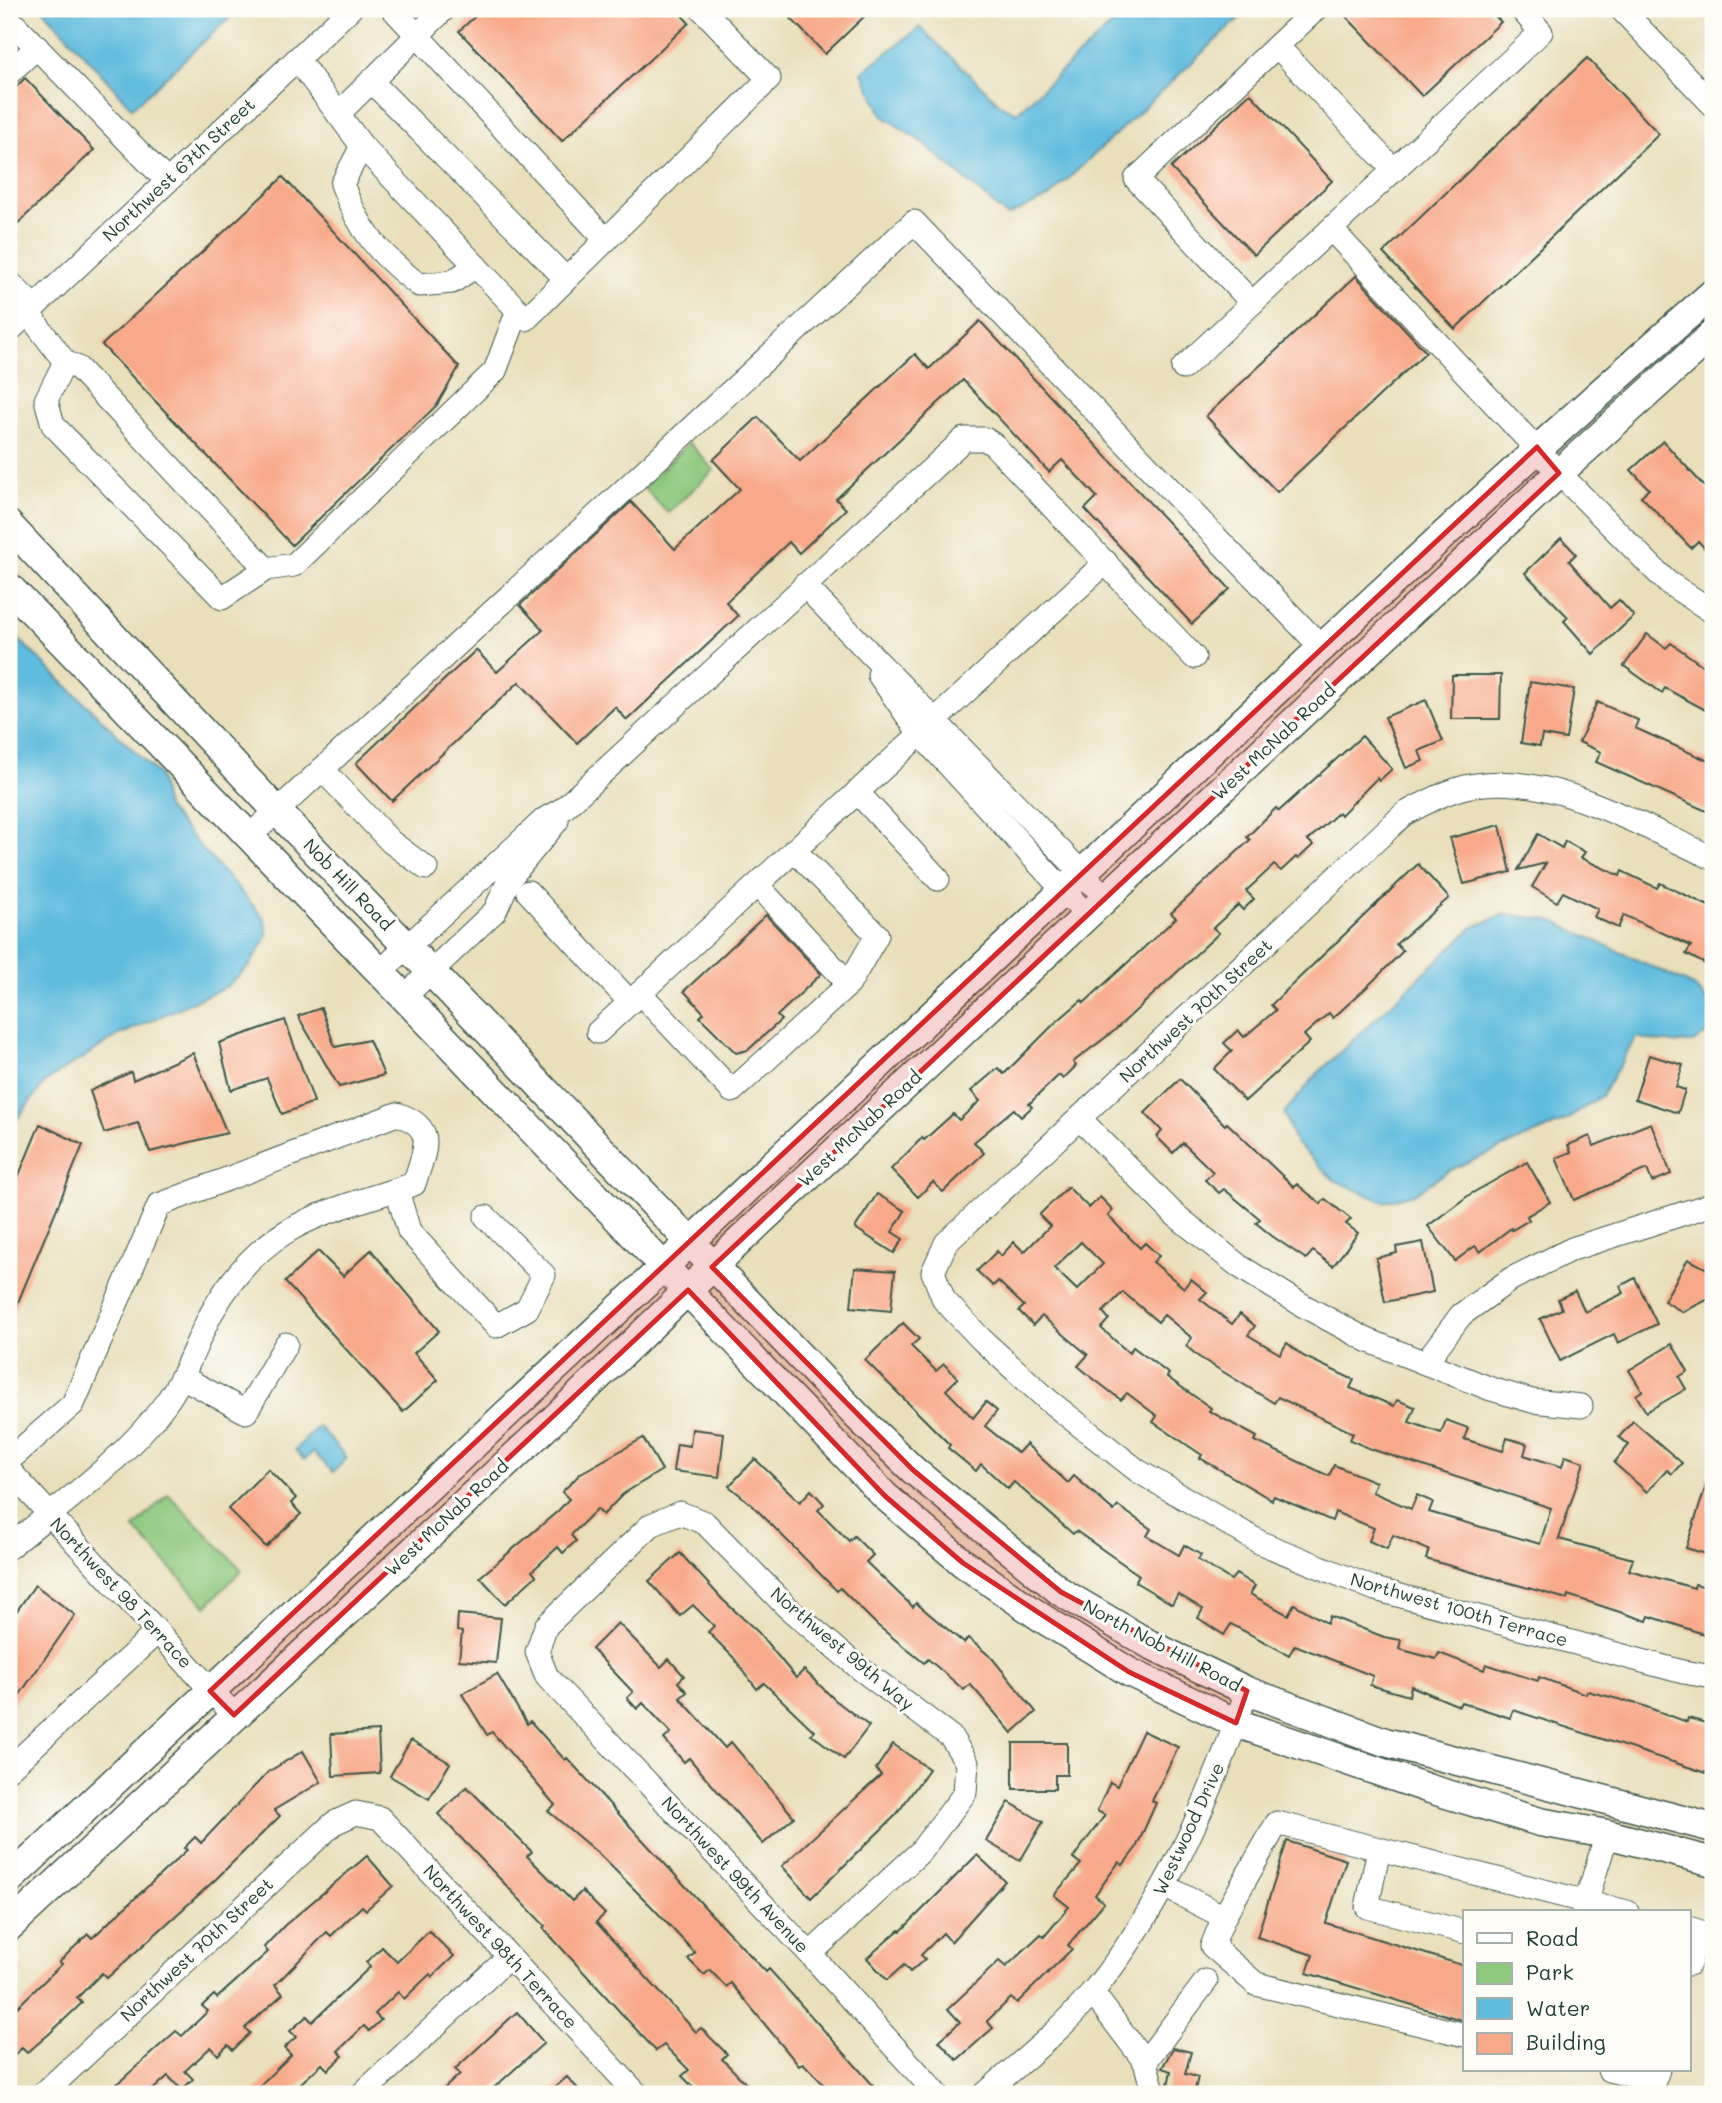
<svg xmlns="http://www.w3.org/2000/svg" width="1722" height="2103" font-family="Mali,sans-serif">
<rect width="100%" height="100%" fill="#fdfcf7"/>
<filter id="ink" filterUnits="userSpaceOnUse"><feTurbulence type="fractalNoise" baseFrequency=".0143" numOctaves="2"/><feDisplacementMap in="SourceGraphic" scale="14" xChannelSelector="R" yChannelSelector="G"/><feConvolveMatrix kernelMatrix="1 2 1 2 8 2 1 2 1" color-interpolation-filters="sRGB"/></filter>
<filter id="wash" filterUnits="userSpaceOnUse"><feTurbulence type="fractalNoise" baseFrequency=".00686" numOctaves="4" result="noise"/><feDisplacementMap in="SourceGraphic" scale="28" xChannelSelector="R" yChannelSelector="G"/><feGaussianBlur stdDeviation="1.57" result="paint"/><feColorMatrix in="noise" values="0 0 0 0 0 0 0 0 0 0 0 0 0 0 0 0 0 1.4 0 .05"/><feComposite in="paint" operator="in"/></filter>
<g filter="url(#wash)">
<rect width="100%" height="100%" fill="#e9dfbb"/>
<g fill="#8cc77b" stroke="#568258" stroke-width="2">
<path d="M689,443L714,470L668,513L643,487Z"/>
<path d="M168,1494L242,1570L206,1606L134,1528Z"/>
</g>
<g fill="#60bcde" stroke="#407c89" stroke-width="2">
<path d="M43,9H239L132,108Z"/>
<path d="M1129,9H1249L1049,197L1007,216L926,145L883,116L862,72L920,27L1002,106L1016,113Z"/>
<path d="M9,630L159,775L166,808L265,919L267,936L250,965L228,986L119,1035L45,1082L9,1130V915C16,889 18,862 9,836Z"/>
<path d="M1505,914L1551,920L1694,986L1713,1007L1711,1031L1692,1043L1661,1042L1636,1037L1602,1095L1565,1121L1450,1170L1414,1194L1384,1202L1334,1180L1295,1142L1284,1113L1319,1072L1473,927Z"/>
<path d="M318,1426L347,1458L333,1472L313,1452L304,1460L295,1450Z"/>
</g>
<g id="blocks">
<g fill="#f8a989" fill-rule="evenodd">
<path d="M483,9H676L689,23L562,141L459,31Z"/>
<path d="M782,9H872L825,54Z"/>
<path d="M1339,9H1488L1501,22L1422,96Z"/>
<path d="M1587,58L1659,134L1455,329L1383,253Z"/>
<path d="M25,78L94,150L9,232V94Z"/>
<path d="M1250,93L1332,181L1254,255L1171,168Z"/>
<path d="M283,177L459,367L437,405L292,545L102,345Z"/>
<path d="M1356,276L1426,352L1277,492L1206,416Z"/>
<path d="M980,321L1230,589L1192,624L1085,509L1097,497L1062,460L1049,472L963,380L836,499L846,509L799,553L789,542L726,602L738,616L627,720L615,707L577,743L519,682L392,801L356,763L476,650L497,672L543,630L520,605L631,502L675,549L740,489L713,460L758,417L800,461L915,354L929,369Z"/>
<path d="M1663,441L1713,496V557L1698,541L1691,548L1641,496L1649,489L1631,470Z"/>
<path d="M1561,538L1576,554L1569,561L1610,608L1619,600L1634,616L1593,654L1564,621L1568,617L1525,573Z"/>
<path d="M1647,634L1666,648L1671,643L1713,673V714L1665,688L1662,693L1624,666Z"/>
<path d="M1452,675H1501L1500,719H1451Z"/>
<path d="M1530,682L1574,689L1566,739L1542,735L1540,746L1521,743Z"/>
<path d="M1426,700L1443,741L1419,751L1423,761L1406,768L1385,717Z"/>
<path d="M1597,702L1638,720L1635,728L1713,763V814L1596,762L1601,752L1579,742Z"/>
<path d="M1362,736L1392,769L1379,781L1377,778L1341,815L1339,812L1308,840L1313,845L1298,859L1296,857L1281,871L1274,865L1246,891L1254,899L1243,910L1238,905L1213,928L1219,933L1114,1031L1073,1062L1076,1066L1063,1079L1059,1075L1029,1104L1032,1107L1021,1117L1014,1109L974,1142L984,1153L943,1192L933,1182L918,1197L891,1169L922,1138L924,1140L953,1114L959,1120L980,1101L971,1091L998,1068L1004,1074L1055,1023L1082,1000L1084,1003L1176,918L1171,913L1250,840L1247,837L1276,808L1279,811Z"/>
<path d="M1500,825L1511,872L1464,884L1450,838Z"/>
<path d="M1538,834L1562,848L1565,841L1585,852L1581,858L1620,876L1622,871L1657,888L1660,883L1713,908V968L1686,954L1691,946L1624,915L1618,928L1594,917L1598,909L1563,892L1557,902L1532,887L1546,863L1518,870Z"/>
<path d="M1418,864L1449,898L1396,944L1403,951L1368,986L1333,1018L1329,1013L1304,1035L1310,1042L1245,1101L1214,1069L1232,1051L1224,1043L1238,1030L1244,1037L1276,1010L1271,1005Z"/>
<path d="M766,915L821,974L777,1016L781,1020L748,1050L736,1053L700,1017L704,1013L684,991Z"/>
<path d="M321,1008L335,1047L369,1040L384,1075L339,1087L298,1016Z"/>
<path d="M285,1020L314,1102L282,1114L267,1078L231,1090L219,1043Z"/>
<path d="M193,1053L227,1133L150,1152L138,1123L104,1133L90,1091L131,1072L133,1080Z"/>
<path d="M1649,1055L1683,1065L1676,1087L1685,1090L1678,1113L1635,1099Z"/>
<path d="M1180,1079L1225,1125L1227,1123L1294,1187L1297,1184L1321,1204L1325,1199L1351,1219L1346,1224L1358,1233L1333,1266L1313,1251L1306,1259L1272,1236L1256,1223L1260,1219L1224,1189L1219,1193L1205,1180L1213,1172L1183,1143L1173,1153L1157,1137L1162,1131L1145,1113Z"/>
<path d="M1651,1123L1671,1174L1652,1182L1647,1169L1574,1200L1556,1158L1571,1152L1568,1145L1590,1136L1594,1146Z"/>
<path d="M40,1124L83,1145L9,1324V1199Z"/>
<path d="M1527,1162L1550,1202L1527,1216L1529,1220L1512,1230L1511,1228L1480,1252L1475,1246L1455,1261L1428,1226L1469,1195Z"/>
<path d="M1068,1187L1089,1208L1100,1197L1113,1210L1108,1216L1140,1248L1145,1243L1159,1256L1153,1262L1184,1288L1191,1279L1207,1292L1200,1299L1232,1324L1240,1314L1255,1326L1248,1335L1280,1354L1287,1343L1303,1356L1354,1380L1350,1388L1394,1406L1397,1400L1415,1407L1409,1422L1441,1433L1446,1420L1468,1428L1464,1439L1503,1451L1507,1438L1527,1444L1524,1455L1562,1467L1565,1456L1584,1462L1559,1539L1633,1559L1629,1570L1694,1588L1695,1584L1713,1589V1637L1649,1616L1647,1621L1568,1595L1567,1599L1426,1559L1429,1550L1393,1535L1387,1549L1369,1541L1374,1528L1335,1512L1332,1521L1274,1496L1272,1500L1200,1458L1202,1455L1153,1422L1157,1416L1127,1393L1121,1400L1090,1376L1078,1366L1088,1355L1042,1316L1033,1325L1019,1311L1024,1306L998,1281L993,1286L977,1271L997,1251L1001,1256L1014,1242L1024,1252L1050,1226L1039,1215ZM1081,1242L1103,1264L1077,1290L1054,1268ZM1123,1292L1158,1322L1164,1315L1192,1338L1186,1346L1199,1357L1274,1403L1278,1397L1353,1433L1350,1440L1371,1449L1551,1508L1540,1544L1429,1512L1433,1502L1417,1495L1411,1509L1372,1492L1376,1482L1334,1465L1329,1476L1255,1441L1257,1437L1209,1411L1211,1408L1167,1377L1169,1374L1133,1347L1129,1353L1101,1328L1109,1319L1103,1312Z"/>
<path d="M877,1194L905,1211L892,1232L903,1239L894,1253L855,1228Z"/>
<path d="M1423,1242L1433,1292L1385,1302L1376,1258L1397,1253L1396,1247Z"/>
<path d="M371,1250L439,1331L414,1353L438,1380L403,1412L285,1282L318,1251L343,1276Z"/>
<path d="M1688,1259L1713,1272V1297L1683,1312L1664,1301Z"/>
<path d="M855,1268L895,1271L891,1311L851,1307Z"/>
<path d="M1635,1278L1657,1324L1618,1343L1614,1334L1560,1361L1540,1319L1562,1309L1558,1299L1575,1291L1585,1312L1624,1293L1620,1286Z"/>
<path d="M903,1323L919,1339L911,1346L936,1371L944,1364L958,1378L946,1390L973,1418L986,1402L997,1411L985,1426L1018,1453L1026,1444L1068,1483L1074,1476L1114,1511L1118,1506L1151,1529L1147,1536L1179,1555L1184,1545L1201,1555L1198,1560L1231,1580L1236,1574L1255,1586L1250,1594L1288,1615L1294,1604L1327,1623L1330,1616L1384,1637L1401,1640L1399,1649L1436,1659L1439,1653L1484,1670L1486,1664L1538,1681L1539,1677L1586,1694L1587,1691L1641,1705L1687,1722L1688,1718L1713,1725V1775L1513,1710L1510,1718L1461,1702L1459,1706L1411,1686L1409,1696L1370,1685L1373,1676L1295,1645L1289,1655L1231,1624L1224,1635L1198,1618L1203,1609L1178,1594L1172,1604L1135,1582L1139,1575L1076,1531L1073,1534L1014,1482L1008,1489L981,1464L976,1471L948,1448L950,1445L865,1360Z"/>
<path d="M1672,1344L1688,1371L1679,1377L1686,1389L1646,1412L1636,1395L1642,1391L1629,1370Z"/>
<path d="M1633,1421L1682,1463L1672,1474L1667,1470L1647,1492L1614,1463L1629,1445L1619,1437Z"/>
<path d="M692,1429L724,1433L719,1477L673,1471L677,1444L690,1446Z"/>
<path d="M643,1438L662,1470L623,1494L603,1515L597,1509L571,1535L576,1541L563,1553L558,1547L532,1571L536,1576L505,1604L480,1577L558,1511L569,1499L562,1492L581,1473Z"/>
<path d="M755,1459L800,1502L811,1490L824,1504L818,1510L849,1541L854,1536L873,1555L866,1562L913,1607L916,1603L964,1643L968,1638L992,1658L1036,1712L1012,1733L970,1684L964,1690L928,1659L924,1663L877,1625L840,1588L837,1591L752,1505L729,1486Z"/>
<path d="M268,1469L296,1498L291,1503L301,1514L266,1547L228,1509Z"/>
<path d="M1711,1470L1713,1471V1556L1686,1548Z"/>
<path d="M680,1553L723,1600L758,1632L796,1678L804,1670L835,1700L869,1726L844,1759L811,1734L814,1731L764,1683L757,1689L733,1657L708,1632L714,1626L693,1605L680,1616L649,1581Z"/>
<path d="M35,1585L75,1615L9,1710V1622Z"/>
<path d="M458,1614L501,1618L496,1663L459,1660L462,1632L457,1631Z"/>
<path d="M618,1623L661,1667L669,1659L684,1676L678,1682L687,1692L680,1698L725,1748L731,1742L794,1817L763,1844L689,1758L684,1762L664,1739L671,1733L643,1703L637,1709L627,1698L633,1692L592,1649Z"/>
<path d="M497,1674L527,1724L530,1721L565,1760L567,1758L713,1916L766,1972L769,1969L881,2094H833L803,2063L799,2066L731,1983L726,1987L710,1970L704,1975L688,1959L695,1953L652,1907L600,1855L548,1811L555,1805L492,1732L487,1735L462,1694Z"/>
<path d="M378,1731L380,1773L333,1776L331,1734Z"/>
<path d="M1143,1731L1178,1747L1152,1801L1156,1803L1136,1848L1123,1865L1119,1862L1095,1895L1104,1903L1068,1945L1072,1949L1017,2003L1011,1998L987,2021L993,2028L957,2060L939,2041L960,2022L948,2009L999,1961L1006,1967L1041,1934L1044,1937L1069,1907L1054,1895L1081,1864L1073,1858L1105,1815L1097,1811L1110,1782L1117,1786Z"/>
<path d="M411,1740L450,1763L429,1799L390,1776Z"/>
<path d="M1013,1743H1067V1775H1055V1789H1013Z"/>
<path d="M893,1744L929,1769L896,1815L811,1898L782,1866L881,1775L876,1769Z"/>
<path d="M303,1751L321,1782L274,1810L280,1816L215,1880L107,1978L102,1973L77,1998L82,2003L49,2034L27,2053L22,2048L9,2060V2015L62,1964L59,1962L88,1934L92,1938L187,1850L184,1848L195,1837L201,1843L268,1772Z"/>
<path d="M467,1787L532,1852L527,1856L572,1901L582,1891L605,1914L596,1922L696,2032L701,2028L727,2054L722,2059L756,2094H700L682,2076L689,2070L664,2045L656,2051L543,1928L545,1926L438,1814Z"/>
<path d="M1009,1802L1043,1822L1020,1861L986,1841Z"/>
<path d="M1287,1841L1346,1860L1326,1923L1465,1966V2021L1307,1973L1313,1955L1257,1937Z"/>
<path d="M977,1855L1005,1881L951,1942L943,1933L921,1955L925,1959L910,1972L904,1965L887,1980L867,1958L899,1930L901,1931Z"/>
<path d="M367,1856L393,1886L366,1910L362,1906L331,1936L327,1932L275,1985L283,1994L245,2028L250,2033L233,2050L228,2045L218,2055L211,2047L185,2071L193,2079L182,2090L168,2076L148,2094H106L176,2031L182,2036L208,2011L202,2006L214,1995L217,1998L268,1952L264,1947L285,1925Z"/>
<path d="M429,1931L454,1956L432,1977L430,1974L404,1999L398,1992L375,2014L381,2020L369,2031L364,2026L338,2051L343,2056L328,2070L322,2064L289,2094H251L291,2055L284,2048L296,2037L290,2031L307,2016L312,2022L349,1987L370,1967L366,1962L382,1947L397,1962Z"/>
<path d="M517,2012L544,2043L487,2094H438L460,2074L455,2069Z"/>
<path d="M1173,2048L1191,2052L1185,2074L1198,2077L1194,2094L1167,2090L1171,2071L1162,2068Z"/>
<path d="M567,2077L583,2094H547Z"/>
</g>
</g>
</g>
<g filter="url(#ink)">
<use href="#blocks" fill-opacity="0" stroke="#3d5548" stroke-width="2"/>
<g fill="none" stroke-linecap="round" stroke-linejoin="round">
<g stroke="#3d5548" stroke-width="25">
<g id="minor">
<path d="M393,9L606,240"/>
<path d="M1621,9L1713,105"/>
<path d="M9,19L167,181"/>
<path d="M1277,46L1394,170"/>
<path d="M297,59L362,146L526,319L769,79L702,9"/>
<path d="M9,73L37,47"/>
<path d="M371,81L566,279"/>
<path d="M338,114L444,9"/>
<path d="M362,146L342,184C359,231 380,255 419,285L452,282L476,266"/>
<path d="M1331,229L1559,473L1667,582L1713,612"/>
<path d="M9,282L34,307"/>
<path d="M1252,303L1136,179L1316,9"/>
<path d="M28,313L65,362L46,400L53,425L222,598L266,569L294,565L495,371L518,310"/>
<path d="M9,331L350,9"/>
<path d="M65,362L78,368L266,569"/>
<path d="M1183,368L1541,32L1521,9"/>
<path d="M804,585L1106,898"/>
<path d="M879,675L920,734L1087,916"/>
<path d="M322,769L391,842L426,868"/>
<path d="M857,792L938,879"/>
<path d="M251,835L914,222L1322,648"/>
<path d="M1713,858C1647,829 1559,776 1484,784C1455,786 1429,801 1404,814L946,1243L933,1272L944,1300L981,1339L1049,1401L1138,1471L1261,1543L1375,1589L1683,1672L1713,1677"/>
<path d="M757,885L849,984"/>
<path d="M528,892L630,1002"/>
<path d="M381,971L545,819L563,809L964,439H985L994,445L1194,657"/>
<path d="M640,993L732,1091L849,984L877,935L794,850"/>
<path d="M405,996L495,911L510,878L557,821"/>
<path d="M598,1032L1106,562"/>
<path d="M1081,1120L1174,1214L1239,1266L1304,1306L1367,1340L1491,1389L1532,1401L1581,1406"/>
<path d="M397,1190L409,1231L496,1326L527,1309L544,1275L486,1217"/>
<path d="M1425,1363L1461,1315L1511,1279L1572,1249L1713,1204"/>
<path d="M182,1377L246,1412L286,1344"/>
<path d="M9,1460L73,1404L159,1205L397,1114C439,1128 424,1151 414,1184C322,1214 262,1222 211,1314C195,1344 186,1376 165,1404C124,1460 63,1503 9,1547"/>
<path d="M9,1470L234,1715"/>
<path d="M9,1769L157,1632"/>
<path d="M1379,1849L1367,1907L1465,1932"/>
<path d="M1166,1887L1224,1917"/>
<path d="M1583,1912L1607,1834"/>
<path d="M1689,1928L1698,1931L1689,1964"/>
<path d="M810,1954L920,1852L965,1793L967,1763L951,1737L858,1667L787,1607L705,1523L680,1513L651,1525L546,1626L537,1652L547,1677L810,1954L937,2094"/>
<path d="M1092,1992L1145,2062L1154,2094"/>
<path d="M1465,2035L1256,1984L1212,1946L1224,1917L1277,1823L1627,1912"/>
<path d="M1145,2062L1206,1981"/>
<path d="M1609,2070L1654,2081L1658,2070"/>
<path d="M43,2094L334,1823L356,1813L380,1818L637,2094"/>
<path d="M362,2094L509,1957"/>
<path d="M985,2094C1018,2064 1057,2034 1086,2000C1162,1910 1209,1802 1247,1691"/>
</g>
</g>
<g stroke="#3d5548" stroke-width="31">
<g id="major">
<path d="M9,525L277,811L859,1418L913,1470L1061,1592L1149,1644L1247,1691L1385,1742L1713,1828"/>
<path d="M9,587L885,1496L963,1563L1042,1618L1129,1672L1236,1723L1430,1789L1540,1822L1607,1834L1713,1862"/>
<path d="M9,1880C288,1618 568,1358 846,1096C1133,826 1416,553 1713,293"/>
<path d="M9,1927L548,1425L712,1267L1559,473L1713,334"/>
</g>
</g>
<use href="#minor" stroke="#fff" stroke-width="23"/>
<use href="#major" stroke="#fff" stroke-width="28"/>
</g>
</g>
<path fill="#d62828" fill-opacity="0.2" stroke="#d62828" stroke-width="5" stroke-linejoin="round" d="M1537,447L1559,473L712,1267L913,1470L1061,1592L1247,1691L1236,1723L1129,1672L963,1563L885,1496L688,1290L234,1715L210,1691Z"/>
<g text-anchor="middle" stroke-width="6" stroke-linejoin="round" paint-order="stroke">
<g font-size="18" fill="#1f3d34" stroke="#fdfcf7">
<text transform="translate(179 170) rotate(-43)" y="6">Northwest 67th Street</text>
<text transform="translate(1274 742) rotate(-43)" y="6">West McNab Road</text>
<text transform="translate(348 885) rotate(46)" y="6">Nob Hill Road</text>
<text transform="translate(1196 1011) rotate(-43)" y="6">Northwest 70th Street</text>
<text transform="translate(860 1129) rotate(-43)" y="6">West McNab Road</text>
<text transform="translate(447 1518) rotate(-43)" y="6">West McNab Road</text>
<text transform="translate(121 1593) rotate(47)" y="6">Northwest 98 Terrace</text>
<text transform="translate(1459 1610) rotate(16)" y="6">Northwest 100th Terrace</text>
<text transform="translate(1162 1646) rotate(28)" y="6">North Nob Hill Road</text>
<text transform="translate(842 1649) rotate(40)" y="6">Northwest 99th Way</text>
<text transform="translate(1189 1829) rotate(-65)" y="6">Westwood Drive</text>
<text transform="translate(735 1875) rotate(47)" y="6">Northwest 99th Avenue</text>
<text transform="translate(500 1947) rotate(47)" y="6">Northwest 98th Terrace</text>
<text transform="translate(197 1950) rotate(-43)" y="6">Northwest 70th Street</text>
</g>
</g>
<rect width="1722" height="2103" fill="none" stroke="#fdfcf7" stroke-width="35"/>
<rect x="1463" y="1910" width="228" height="161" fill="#fdfcf7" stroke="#a4b0a9" stroke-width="2"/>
<rect x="1477" y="1933" width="35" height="10" fill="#ffffff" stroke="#a4b0a9" stroke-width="2"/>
<text x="1526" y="1946" font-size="21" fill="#1f3d34">Road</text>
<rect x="1477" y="1963" width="35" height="21" fill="#8cc77b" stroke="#a4b0a9" stroke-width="2"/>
<text x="1526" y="1980" font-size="21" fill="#1f3d34">Park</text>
<rect x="1477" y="1998" width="35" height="21" fill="#60bcde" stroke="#a4b0a9" stroke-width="2"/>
<text x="1526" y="2016" font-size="21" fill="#1f3d34">Water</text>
<rect x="1477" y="2033" width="35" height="21" fill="#f8a989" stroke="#a4b0a9" stroke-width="2"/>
<text x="1526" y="2050" font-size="21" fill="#1f3d34">Building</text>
</svg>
